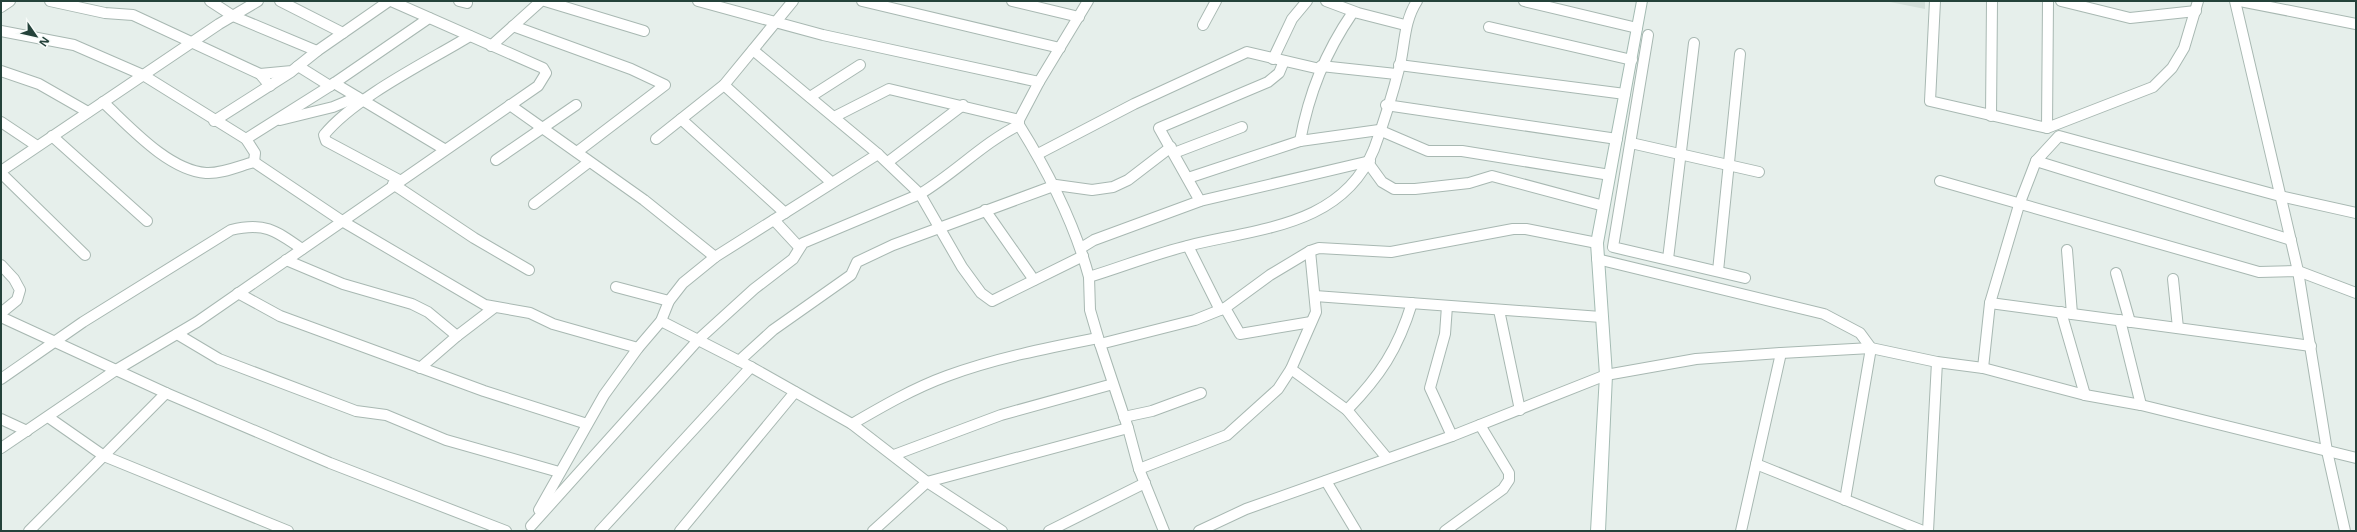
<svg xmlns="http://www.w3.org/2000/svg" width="2357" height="532" font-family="'Open Sans',sans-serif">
<rect width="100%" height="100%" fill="#e6efeb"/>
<path fill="#d4dfda" d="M1885,1H1925V9Z"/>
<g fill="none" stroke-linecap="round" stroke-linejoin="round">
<g stroke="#a8b8b2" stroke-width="12">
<g id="street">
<path d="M50,1L105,13L133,15L260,74L270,86"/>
<path d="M210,1L233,16L317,51L292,71L260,74"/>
<path d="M280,1L343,33"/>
<path d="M459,1L467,3"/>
<path d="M545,1L644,31"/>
<path d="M698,1L823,35L1039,82"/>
<path d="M862,1L1060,48"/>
<path d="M1012,1L1079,17"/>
<path d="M1326,1L1358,13L1405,25"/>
<path d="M1524,1L1637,28"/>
<path d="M1935,1L1930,101L2047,128L2153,87L2172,68L2184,48L2198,1"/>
<path d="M2061,1L2130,18L2196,11"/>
<path d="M2235,1L2298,271L2327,451L2345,531"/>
<path d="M2240,1L2356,24"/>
<path d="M1,7L10,1"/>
<path d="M1203,25L1216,1"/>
<path d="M513,26L631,69L665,85L577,152"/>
<path d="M1489,27L1632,60"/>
<path d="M1,31L74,45L143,75L246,139L255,153L254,162"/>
<path d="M1648,35L1613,247L1745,278"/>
<path d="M491,46L541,1"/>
<path d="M753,50L878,154L920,194L962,267L981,293L992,301L1083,256"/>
<path d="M317,51L389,1"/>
<path d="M1273,59L1292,19L1307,1"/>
<path d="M1399,65L1625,94"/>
<path d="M298,66L330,86"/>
<path d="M1321,66L1396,74"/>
<path d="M1,71L39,84L88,112"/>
<path d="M334,83L444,149"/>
<path d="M724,85L831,182"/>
<path d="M810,97L860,65"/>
<path d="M103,102C130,127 168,170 206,173C222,174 239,166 254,162L342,221L485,305L530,313L553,324L638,348"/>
<path d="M510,105L644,200L715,257"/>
<path d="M1386,105L1617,139"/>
<path d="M1991,116L1992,1"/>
<path d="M834,117L889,89L1019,120"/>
<path d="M681,119L785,213"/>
<path d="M280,120L333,107L357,97"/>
<path d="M214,121L291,72"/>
<path d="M1,122L37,146"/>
<path d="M1019,125C1049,173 1074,222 1089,277"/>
<path d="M2047,128L2048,1"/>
<path d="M52,136L147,221"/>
<path d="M246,139L330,86L429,18"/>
<path d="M656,139L724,85L793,1"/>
<path d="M1300,141C1309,93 1325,53 1353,12"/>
<path d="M1631,143L1759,172"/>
<path d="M1174,153L1242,127"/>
<path d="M1038,154L1134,104L1247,52L1320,69"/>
<path d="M496,160L576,105"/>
<path d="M2036,161L2059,136L2280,196L2356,213"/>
<path d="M888,162L963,105"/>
<path d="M1369,164L1382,182L1394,189H1415L1469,183L1492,176L1604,206"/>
<path d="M1,171L219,24L258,1"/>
<path d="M1,173L85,255"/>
<path d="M1188,178L1300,141L1379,130L1428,151H1462L1610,175"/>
<path d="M399,180L326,141L324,135C355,97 427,62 470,36"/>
<path d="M1940,181L2259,272L2298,271L2356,293"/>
<path d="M393,184L474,238L529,270"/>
<path d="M1200,201L1159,128L1268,82L1279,73L1284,61"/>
<path d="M534,204L589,162"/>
<path d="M985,210L1034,280"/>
<path d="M774,220L799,247"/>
<path d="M1188,246L1220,310"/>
<path d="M1081,248L1094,240L1200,201L1370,161"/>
<path d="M2067,250L2072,314"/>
<path d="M1597,259L1824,314L1860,333L1871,348L1845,500"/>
<path d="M1668,259L1694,43"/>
<path d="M286,260L343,284L412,304L428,312L457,336L420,368"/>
<path d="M1,265L14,279L20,290L17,300L1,313"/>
<path d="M1718,271L1740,54"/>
<path d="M2116,273L2130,322"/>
<path d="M2173,279L2178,328"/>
<path d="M616,287L669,301"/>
<path d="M238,293L280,316L484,391L587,424"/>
<path d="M1315,296L1601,317"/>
<path d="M1990,303L2311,346"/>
<path d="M1447,306L1445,334L1430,388L1452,436"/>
<path d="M1225,308L1240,334L1311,322"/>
<path d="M1499,310L1520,410"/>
<path d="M2061,312L2085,395"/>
<path d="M1,317L166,393L330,463L506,531"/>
<path d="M2120,320L2141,405"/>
<path d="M661,321L751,367L852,424L927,482L1002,531"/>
<path d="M177,334L219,359L356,411L386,415L446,440L559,472"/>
<path d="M457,336L495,307"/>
<path d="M1100,344L1195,320L1225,308L1270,275L1310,251L1319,248L1391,252L1513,229H1526L1597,243"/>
<path d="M739,361L773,330L851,275L857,262L893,245L1056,185L1092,190L1113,187L1128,180L1171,147"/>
<path d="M1983,368L1990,303L2019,205L2036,161L2291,240"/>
<path d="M1291,369L1347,410L1387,458"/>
<path d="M1,379L83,322L231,230C264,222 275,230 302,249"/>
<path d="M1347,410C1380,376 1398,349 1412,303"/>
<path d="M48,417L104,456L288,531"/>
<path d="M1124,417L1152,411L1201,393"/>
<path d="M1,419L27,431"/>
<path d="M852,424C883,406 914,388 947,376C996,358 1047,348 1098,338"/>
<path d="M1,448L116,370L197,322L538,86L546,73L543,68L391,1"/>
<path d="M894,455L1001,415L1113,384"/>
<path d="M1756,464L1923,531"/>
<path d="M1139,469L1227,435L1278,389L1291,369L1316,312L1310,251"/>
<path d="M1326,481L1356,531"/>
<path d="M539,510L604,395L638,348L661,321L669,301L683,283L715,257L878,154"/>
<path d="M531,526L699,339L754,289L793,259L803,243L920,194C955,173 983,143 1019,125V120L1039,82L1088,1"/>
<path d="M29,531L166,393"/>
<path d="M600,531L751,367"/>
<path d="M680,531L795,392"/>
<path d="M873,531L927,482L1128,428"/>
<path d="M1049,531L1145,483"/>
<path d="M1164,531L1139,469L1128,428L1100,344L1090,310L1089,277C1122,267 1154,254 1187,246C1258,228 1342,227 1374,149C1384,122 1393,93 1400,65C1405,43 1404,21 1417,1"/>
<path d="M1199,531L1246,509L1452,436L1606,375L1696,359L1781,353L1871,348L1937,362L1983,368L2085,395L2141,405L2356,458"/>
<path d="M1445,531L1503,489L1509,480V473L1480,425"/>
<path d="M1741,531L1781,353"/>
<path d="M1928,531L1937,362"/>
</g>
</g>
<g stroke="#a4bbb3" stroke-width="2">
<path id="secondary" d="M1637,1H1647L1603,243L1612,375L1605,531H1591L1600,375L1591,243Z"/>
</g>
<use href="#street" stroke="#fff" stroke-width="10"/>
<use href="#secondary" fill="#fff" fill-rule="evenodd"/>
</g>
<rect width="2357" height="532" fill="none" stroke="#24423a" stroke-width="4"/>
<g transform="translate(36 36) rotate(124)" stroke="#f7fbf9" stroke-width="3" paint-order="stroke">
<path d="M0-3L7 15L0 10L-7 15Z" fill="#24423a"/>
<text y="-6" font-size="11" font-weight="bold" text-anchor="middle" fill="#24423a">N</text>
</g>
</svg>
